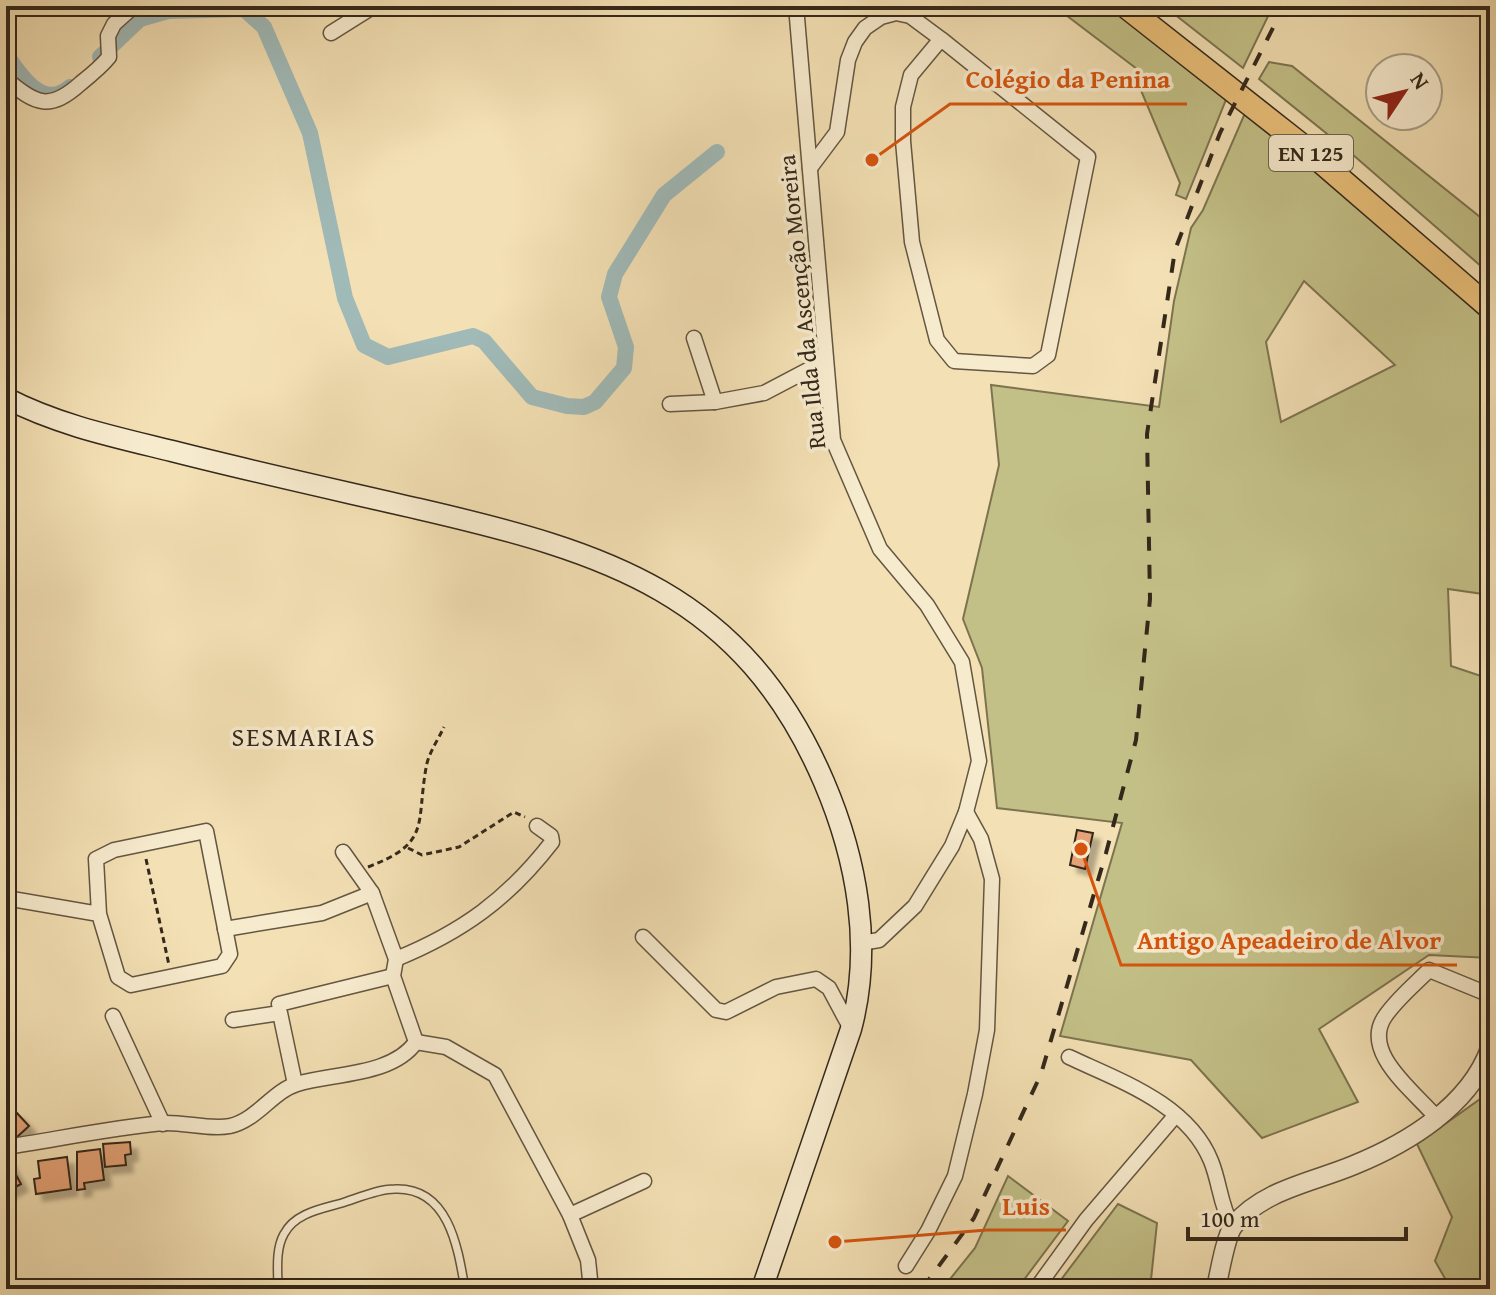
<svg xmlns="http://www.w3.org/2000/svg" width="1496" height="1295" font-family="'Gentium Book Plus',serif">
<defs>
<filter id="shadow"><feDropShadow dx="7" dy="7" stdDeviation="2" flood-color="#0004"/></filter>
</defs>
<rect width="100%" height="100%" fill="#f3e0b4"/>
<filter id="stains"><feTurbulence type="fractalNoise" baseFrequency=".0025" numOctaves="4"/><feColorMatrix values="0 0 0 0 .2 0 0 0 0 .09 0 0 0 0 .02 0 0 0 .5 -.17"/></filter>
<radialGradient id="worn" r=".72"><stop offset=".6" stop-color="#630" stop-opacity="0"/><stop offset="1" stop-color="#630" stop-opacity=".3"/></radialGradient>
<g fill="#c3c087" stroke="#7c7450" stroke-width="2" fill-rule="evenodd">
<path d="M1054,6H1112L1227,97L1186,199L1176,195L1180,183L1137,81L1141,72Z"/>
<path d="M1164,6H1273L1243,68Z"/>
<path d="M1269,62L1292,66L1490,225V274L1352,154L1259,79Z"/>
<path d="M1245,113L1396,235L1490,324V595L1448,589L1451,666L1490,679V958L1429,955L1319,1029L1358,1102L1262,1138L1191,1060L1060,1036L1122,823L997,808L982,668L963,619L999,465L991,385L1159,407L1174,301L1191,228L1203,210ZM1304,281L1395,365L1281,422L1266,342Z"/>
<path d="M1490,1092V1289H1451L1435,1261L1452,1217L1417,1144Z"/>
<path d="M1008,1176L1068,1221L1017,1289H942L975,1248Z"/>
<path d="M1118,1204L1157,1223L1150,1289H1054Z"/>
</g>
<g fill="none" stroke-linecap="round" stroke-linejoin="round">
<g stroke="#a0bab8" stroke-width="16">
<path d="M6,54C19,73 42,111 70,87"/>
<path d="M100,57L140,19L168,11L244,9L264,27L310,133L345,298L364,345L388,357L473,336L484,341L532,397L567,406L584,407L595,402L624,368L626,347L609,297L615,274L664,195L717,152"/>
</g>
</g>
<g fill="#e4a276" stroke="#34281a" stroke-width="2" filter="url(#shadow)">
<path d="M1077,830L1093,833L1085,869L1070,865Z"/>
<path d="M16,1112L29,1126L16,1138L6,1127V1121Z"/>
<path d="M130,1142L131,1154L125,1155L126,1165L105,1167L103,1144Z"/>
<path d="M100,1149L104,1180L84,1183L85,1189L77,1190V1152Z"/>
<path d="M67,1157L71,1189L36,1194L34,1179L40,1178L38,1161Z"/>
<path d="M8,1160L21,1184L6,1192V1161Z"/>
</g>
<g fill="none" stroke-linecap="round" stroke-linejoin="round">
<g stroke="#645640" stroke-width="10">
<path id="service" d="M278,1289C278,1272 275,1250 284,1234C295,1213 321,1209 342,1203C358,1198 378,1189 395,1189C449,1187 458,1248 465,1289"/>
</g>
<g stroke="#645640" stroke-width="17">
<g id="minor">
<path d="M796,6L833,440L880,549L927,605L962,662L979,761L966,812L952,846L915,906L879,940L861,943"/>
<path d="M331,33L374,6"/>
<path d="M6,79C36,105 50,111 81,83C91,75 101,67 109,57L108,36L114,24L134,6"/>
<path d="M810,168L837,132L848,60L855,42L865,28L881,17L896,13L910,16L941,39L1088,157L1048,355L1033,366L954,361L937,340L912,242L903,141V107L911,75L941,39"/>
<path d="M694,338L715,402L764,393L825,361"/>
<path d="M670,404L715,402"/>
<path d="M343,852L372,893"/>
<path d="M6,898L99,914L96,859L114,850L206,831L230,954L222,966L131,985L118,977L99,914"/>
<path d="M225,929L322,913L372,893L396,959L393,976L416,1042"/>
<path d="M643,937L716,1010L726,1012L776,987L816,979L829,988L851,1029"/>
<path d="M396,959C462,932 508,899 552,842L551,836L537,826"/>
<path d="M279,1004L393,976"/>
<path d="M113,1016L163,1124"/>
<path d="M233,1020L280,1013L295,1084"/>
<path d="M1069,1057C1120,1081 1188,1104 1211,1161C1220,1183 1220,1205 1232,1226"/>
<path d="M1436,1117C1414,1091 1359,1051 1386,1015C1398,998 1415,984 1429,970L1490,995"/>
<path d="M6,1147C58,1139 111,1128 163,1123C185,1122 210,1130 230,1126C257,1120 273,1091 297,1084C333,1073 392,1076 416,1042L446,1047L495,1075L570,1215L588,1260L591,1289"/>
<path d="M570,1215L644,1181"/>
<path d="M906,1266L928,1231L955,1176L975,1094L987,1030L992,879L981,839L966,812"/>
<path d="M1036,1289L1086,1220L1175,1116"/>
</g>
</g>
<g stroke="#645640" stroke-width="21">
<path id="tertiary" d="M1216,1289C1219,1275 1226,1234 1234,1225C1264,1189 1314,1182 1354,1165C1408,1143 1469,1106 1490,1049"/>
</g>
<g stroke="#34281a" stroke-width="23">
<path id="secondary" d="M6,398C58,425 115,437 172,451C254,472 337,490 419,509C605,552 743,593 824,782C857,859 873,947 851,1029L762,1289"/>
</g>
<g stroke="#34281a" stroke-width="25">
<path id="primary" d="M1125,6L1299,143L1490,308"/>
</g>
<g stroke="#34281a" stroke-width="3" stroke-dasharray="6 4" stroke-linecap="butt">
<path d="M408,848L422,855L459,847L514,812L525,817"/>
<path d="M146,859L169,965"/>
<path d="M368,867C431,843 416,825 426,768C428,754 438,740 444,727"/>
</g>
<use href="#service" stroke="#f7ebce" stroke-width="7"/>
<use href="#minor" stroke="#f7ebce" stroke-width="14"/>
<use href="#tertiary" stroke="#f7ebce" stroke-width="18"/>
<use href="#secondary" stroke="#f7ebce" stroke-width="20"/>
<use href="#primary" stroke="#eac07a" stroke-width="22"/>
<path stroke="#34281a" stroke-width="4" stroke-dasharray="14 14" stroke-linecap="butt" d="M922,1289L974,1218L1041,1074L1106,853L1136,740L1150,599L1147,434L1175,250L1220,133L1284,6"/>
</g>
<g text-anchor="middle" stroke-width="7" stroke-linejoin="round" paint-order="stroke">
<rect fill="#f7ebce" stroke="#6e6250" stroke-width="2" x="1269" y="135" width="84" height="36" rx="6"/>
<g font-size="22" font-weight="bold" fill="#34281a">
<text x="1311" y="161">EN 125</text>
</g>
<g font-size="24" fill="#34281a" stroke="#f7ebce">
<text transform="translate(802 302) rotate(-96)" y="8">Rua Ilda da Ascenção Moreira</text>
</g>
<g font-size="26" letter-spacing="2" fill="#34281a" stroke="#f7ebce">
<text x="304" y="746">SESMARIAS</text>
</g>
</g>
<path fill="none" stroke="#d6540d" stroke-width="3" d="M872 160L950 104H1187M1081 849L1121 965H1457M835 1242L987 1230H1066"/>
<g fill="#d6540d" stroke="#f7ebce" stroke-width="3">
<circle cx="872" cy="160" r="8"/>
<circle cx="1081" cy="849" r="8"/>
<circle cx="835" cy="1242" r="8"/>
</g>
<g font-size="26" text-anchor="middle" font-weight="bold" fill="#d6540d" stroke="#f7ebce" stroke-width="7" stroke-linejoin="round" paint-order="stroke">
<text x="1068" y="88">Colégio da Penina</text>
<text x="1289" y="949">Antigo Apeadeiro de Alvor</text>
<text x="1026" y="1215">Luis</text>
</g>
<rect width="1496" height="1295" fill="none" stroke="#f3e0b4" stroke-width="32"/>
<rect x="8" y="8" width="1480" height="1279" fill="none" stroke="#34281a" stroke-width="4"/>
<rect x="16" y="16" width="1464" height="1263" fill="none" stroke="#34281a" stroke-width="2"/>
<g transform="translate(1404 92) rotate(55)"><circle r="38" fill="#f7ebce" stroke="#a99d86" stroke-width="2"/>
<path d="M0-6L14 30L0 20L-14 30Z" fill="#8f2418"/>
<text y="-12" font-size="22" font-weight="bold" text-anchor="middle" fill="#34281a">N</text>
</g>
<path d="M1188 1227v12h218v-12" fill="none" stroke="#34281a" stroke-width="4"/>
<text x="1200" y="1227" font-size="24" fill="#34281a" stroke="#f7ebce" stroke-width="6" paint-order="stroke">100 m</text>
<rect width="100%" height="100%" filter="url(#stains)"/>
<rect width="100%" height="100%" fill="url(#worn)"/>
</svg>
